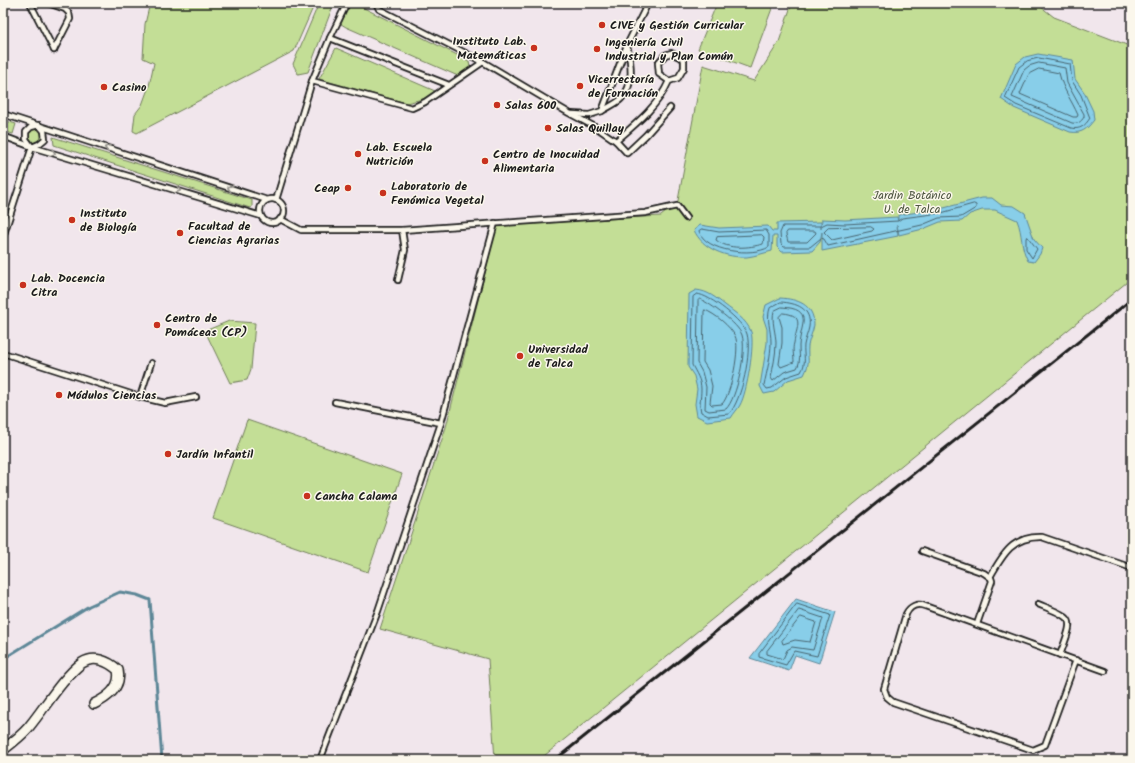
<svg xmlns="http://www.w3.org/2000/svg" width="1135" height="763" font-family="Kalam,sans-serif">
<rect width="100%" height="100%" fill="#f1e6ec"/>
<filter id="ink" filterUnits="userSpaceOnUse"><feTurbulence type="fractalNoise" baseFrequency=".025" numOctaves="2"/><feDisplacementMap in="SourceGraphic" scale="8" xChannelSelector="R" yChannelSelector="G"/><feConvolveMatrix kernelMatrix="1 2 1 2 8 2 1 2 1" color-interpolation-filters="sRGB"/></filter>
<g filter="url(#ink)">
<g fill="#c3de96" stroke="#707d59">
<path d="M150,3H315L294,51L137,133L133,131L135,114L142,105L149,86L154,63L143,58L145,24Z"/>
<path d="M319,3H334L308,72L298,74L293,64Z"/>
<path d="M350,3H354L469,61L470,68L458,76L346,27L341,24Z"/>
<path d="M717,3H774L750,68L698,49Z"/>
<path d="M792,3H1036L1054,17L1132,47V278L539,760H495L488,659L380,629L446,427L497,225L661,216L672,207L677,206L703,65L754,81L779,42Z"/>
<path d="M336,48L435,91L423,99L406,103L319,79Z"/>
<path d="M3,120L16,124L13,134L3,131Z"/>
<circle cx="35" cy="135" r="8"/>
<path d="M53,137L252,200V207L250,208L54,145Z"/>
<path d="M229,321L255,323L251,369L247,380L230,383L205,331Z"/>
<path d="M247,420L402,474L368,572L213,518Z"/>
</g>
<g fill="#88cee9" stroke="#5d8797">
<path d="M1038,54L1073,60L1075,79L1084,92L1093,111L1094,120C1087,129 1082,134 1070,132L1014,108L1001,99L1016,64L1025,57Z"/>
<path d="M982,198H992L1001,205L1014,206L1025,213L1034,239L1042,248L1040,254L1034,262L1028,261C1020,246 1023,235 1017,220L995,210H982L970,214L962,221L940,222L923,229L899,235L897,225L898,236L822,251V232L820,242L812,251L782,252L777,247V236H773L772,251C764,253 755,256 747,257C727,258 702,249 694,230L700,225L719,228L768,226L772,231H777V223L821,222V229L822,219L845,220L897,217L898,221V215L940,209Z"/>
<path d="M696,290C708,291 716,298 725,305C734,312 747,320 751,332C755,344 747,393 740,405C738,409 734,413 731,418L707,421L697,416L695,404L697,389L694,376L688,367L689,294Z"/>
<path d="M780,298C797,299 814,304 814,325C813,332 809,339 808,346C807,360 811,361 804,375L788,380L774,392L764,394L760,386L767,343V329L763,317L766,305Z"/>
<path d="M796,599L835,612L819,663L795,655L789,671L750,658Z"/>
</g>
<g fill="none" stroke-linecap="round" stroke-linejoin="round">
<g stroke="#47636e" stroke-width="1">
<path d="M1039,58L1070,64L1072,81L1081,95L1090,118C1085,126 1080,130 1071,128L1016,105L1005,98L1019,67L1027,61Z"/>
<path d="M1039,63L1065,68L1067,83L1084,114V117C1081,122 1078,124 1072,123L1012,97L1024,70L1029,66Z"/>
<path d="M1039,69L1059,73C1063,90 1071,99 1078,115L1077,117H1073L1020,94L1029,74Z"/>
<path d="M974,204L976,205V208L961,217L939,218L922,225L828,246L824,239L821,238L810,247H784L781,244L780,233L783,226H821L827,223L845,224L898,221L902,218L941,213Z"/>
<path d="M871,227L874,229L872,231L832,240L824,232L828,228Z"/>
<path d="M702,229L719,232L766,230L769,235V247C753,257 705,252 699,231Z"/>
<path d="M788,231H815L816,233L807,242H788L786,234Z"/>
<path d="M762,235L764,237L763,244C749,248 728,250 716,240L717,237Z"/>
<path d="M1028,237L1037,249L1032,258L1026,249V238Z"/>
<path d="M697,294C710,295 743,321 747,334C752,352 742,400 729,414L708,416L701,412C699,404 701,398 701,389C701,380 696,373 692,365L693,297Z"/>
<path d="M700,299C711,304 738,324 742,335C747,351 737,398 726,409L709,411L705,409L706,387L702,372L697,363L698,307V301Z"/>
<path d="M781,302C796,303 812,308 809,327C808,333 805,339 804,345C803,355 807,362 801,372L786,377L772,388L767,389L764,385C767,371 771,356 771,342C771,330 766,319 770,308Z"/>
<path d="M782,307C815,309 800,325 799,346C799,354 801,361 797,368L784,372L773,381L771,378C773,367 776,355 776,343C776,333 771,321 774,311Z"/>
<path d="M705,310C715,314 730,326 735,336C741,347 731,395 722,404L712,405L710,403L712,386L708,370L703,362L704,312Z"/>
<path d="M783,313C806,315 796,328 794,343C792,349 794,356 794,362L781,367L779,364L782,343V327L779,317Z"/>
<path d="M797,604L830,615L817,656L794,651L786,665L759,657V654Z"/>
<path d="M799,610L823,618L813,650L792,647L787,650L783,659L767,654V651Z"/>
<path d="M801,617L816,622L810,642L795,640L783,644L782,641Z"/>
</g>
<path stroke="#5d8797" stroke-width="3" d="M3,659L89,606L120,592L137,595L150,600L162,760"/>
<g stroke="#1c1c1c" stroke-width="8">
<g id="lane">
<path d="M30,3L54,50"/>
<path d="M48,3L65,9L69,13L70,19L54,50"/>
<path d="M376,3L379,9L483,62L569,113L597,128L616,141C637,123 658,106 669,81L678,78L684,68V59L671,53L665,55L658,63L659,74L669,81"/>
<path d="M330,38L347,3"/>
<path d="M449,85L330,38L312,81L412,108L425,102L483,62"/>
<path d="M602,111C608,107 616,104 621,99C635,85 631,62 627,45"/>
<path d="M3,114L267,200"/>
<path d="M572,114L589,115L602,111L627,45L648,3"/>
<path d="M39,125L44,131L45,139L39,144L32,147L26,139V132L31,127Z"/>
<path d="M3,136L32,147L261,216"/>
<path d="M616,141L627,153L646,135L670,108"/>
<circle cx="272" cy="211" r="12"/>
<path d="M276,200L312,81"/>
<path d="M280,219L301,230H402L645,213L677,206L686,218"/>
<path d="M3,237L32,147"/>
<path d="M398,280L405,250L402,230"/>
<path d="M3,353L140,397L165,403L196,397"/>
<path d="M140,397L151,363"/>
<path d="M335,402L441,423"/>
<path d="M922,551L984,573L991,578L992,581L977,624"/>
<path d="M990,577C1003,554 1013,536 1042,537L1132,568"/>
<path d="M1038,604C1076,620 1074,616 1060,655"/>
<path d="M1076,660L1045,745L1033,750L893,702L887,697L884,689L906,614C910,606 917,603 925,606L1105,671"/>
<path d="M320,760L378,611L441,423L495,223"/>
</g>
</g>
<g stroke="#1c1c1c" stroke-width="12">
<path id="street" d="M3,750C12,743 21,736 28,728C44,709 62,678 82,663C94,655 108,661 118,670C122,687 107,698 94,704"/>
</g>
<use href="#lane" stroke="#fbf7ec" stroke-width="4.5"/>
<use href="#street" stroke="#fbf7ec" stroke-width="9"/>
<path stroke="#1c1c1c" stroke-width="3" d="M555,760L1132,299"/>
</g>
<defs><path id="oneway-chevron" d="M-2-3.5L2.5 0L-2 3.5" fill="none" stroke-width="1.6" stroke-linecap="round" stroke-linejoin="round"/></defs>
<g stroke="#97948e">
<use href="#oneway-chevron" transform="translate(107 148) rotate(-162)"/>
<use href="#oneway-chevron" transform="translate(53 153) rotate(17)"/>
<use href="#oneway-chevron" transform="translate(230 188) rotate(-162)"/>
<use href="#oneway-chevron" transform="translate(178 190) rotate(17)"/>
</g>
</g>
<g fill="#c8321e" stroke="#fbf7ec" stroke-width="1.5">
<circle cx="602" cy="25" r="4"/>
<circle cx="534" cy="48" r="4"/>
<circle cx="597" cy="49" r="4"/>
<circle cx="580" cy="86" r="4"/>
<circle cx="104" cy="87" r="4"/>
<circle cx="497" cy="105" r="4"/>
<circle cx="548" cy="128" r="4"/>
<circle cx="358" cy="154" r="4"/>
<circle cx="485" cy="161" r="4"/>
<circle cx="348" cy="188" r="4"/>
<circle cx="383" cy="193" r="4"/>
<circle cx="72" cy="220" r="4"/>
<circle cx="180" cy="233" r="4"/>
<circle cx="23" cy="285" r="4"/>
<circle cx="157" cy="325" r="4"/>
<circle cx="520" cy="356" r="4"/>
<circle cx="59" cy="395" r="4"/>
<circle cx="168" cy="454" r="4"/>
<circle cx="307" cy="496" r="4"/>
</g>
<g text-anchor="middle" stroke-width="3" stroke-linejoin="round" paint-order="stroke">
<g font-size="12" font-weight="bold" fill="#1c1c1c" stroke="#fbf7ec" text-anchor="start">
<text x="610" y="29">CIVE y Gestión Curricular</text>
<text x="526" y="45" text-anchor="end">Instituto Lab.<tspan x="526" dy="14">Matemáticas</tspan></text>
<text x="605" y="46">Ingeniería Civil<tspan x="605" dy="14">Industrial y Plan Común</tspan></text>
<text x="588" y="83">Vicerrectoría<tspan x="588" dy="14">de Formación</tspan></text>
<text x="112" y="91">Casino</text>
<text x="505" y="109">Salas 600</text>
<text x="556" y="132">Salas Quillay</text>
<text x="366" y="151">Lab. Escuela<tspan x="366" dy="14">Nutrición</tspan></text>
<text x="493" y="158">Centro de Inocuidad<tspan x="493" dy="14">Alimentaria</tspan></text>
<text x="391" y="190">Laboratorio de<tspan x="391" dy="14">Fenómica Vegetal</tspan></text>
<text x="340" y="192" text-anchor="end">Ceap</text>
<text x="80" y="217">Instituto<tspan x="80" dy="14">de Biología</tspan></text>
<text x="188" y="230">Facultad de<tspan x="188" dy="14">Ciencias Agrarias</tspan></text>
<text x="31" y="282">Lab. Docencia<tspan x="31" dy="14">Citra</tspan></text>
<text x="165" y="322">Centro de<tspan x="165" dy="14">Pomáceas (CP)</tspan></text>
<text x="528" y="353">Universidad<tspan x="528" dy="14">de Talca</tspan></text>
<text x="67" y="399">Módulos Ciencias</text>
<text x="176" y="458">Jardín Infantil</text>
<text x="315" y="500">Cancha Calama</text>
</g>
<g font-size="12" fill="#4e5641" stroke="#fbf7ec">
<text x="912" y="199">Jardin Botánico<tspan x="912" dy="14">U. de Talca</tspan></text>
</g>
</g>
<rect width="1135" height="763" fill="none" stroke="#fbf7ec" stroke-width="16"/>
<rect x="8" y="8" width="1119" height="747" fill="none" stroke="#1c1c1c" stroke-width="1.5" filter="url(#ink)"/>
</svg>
